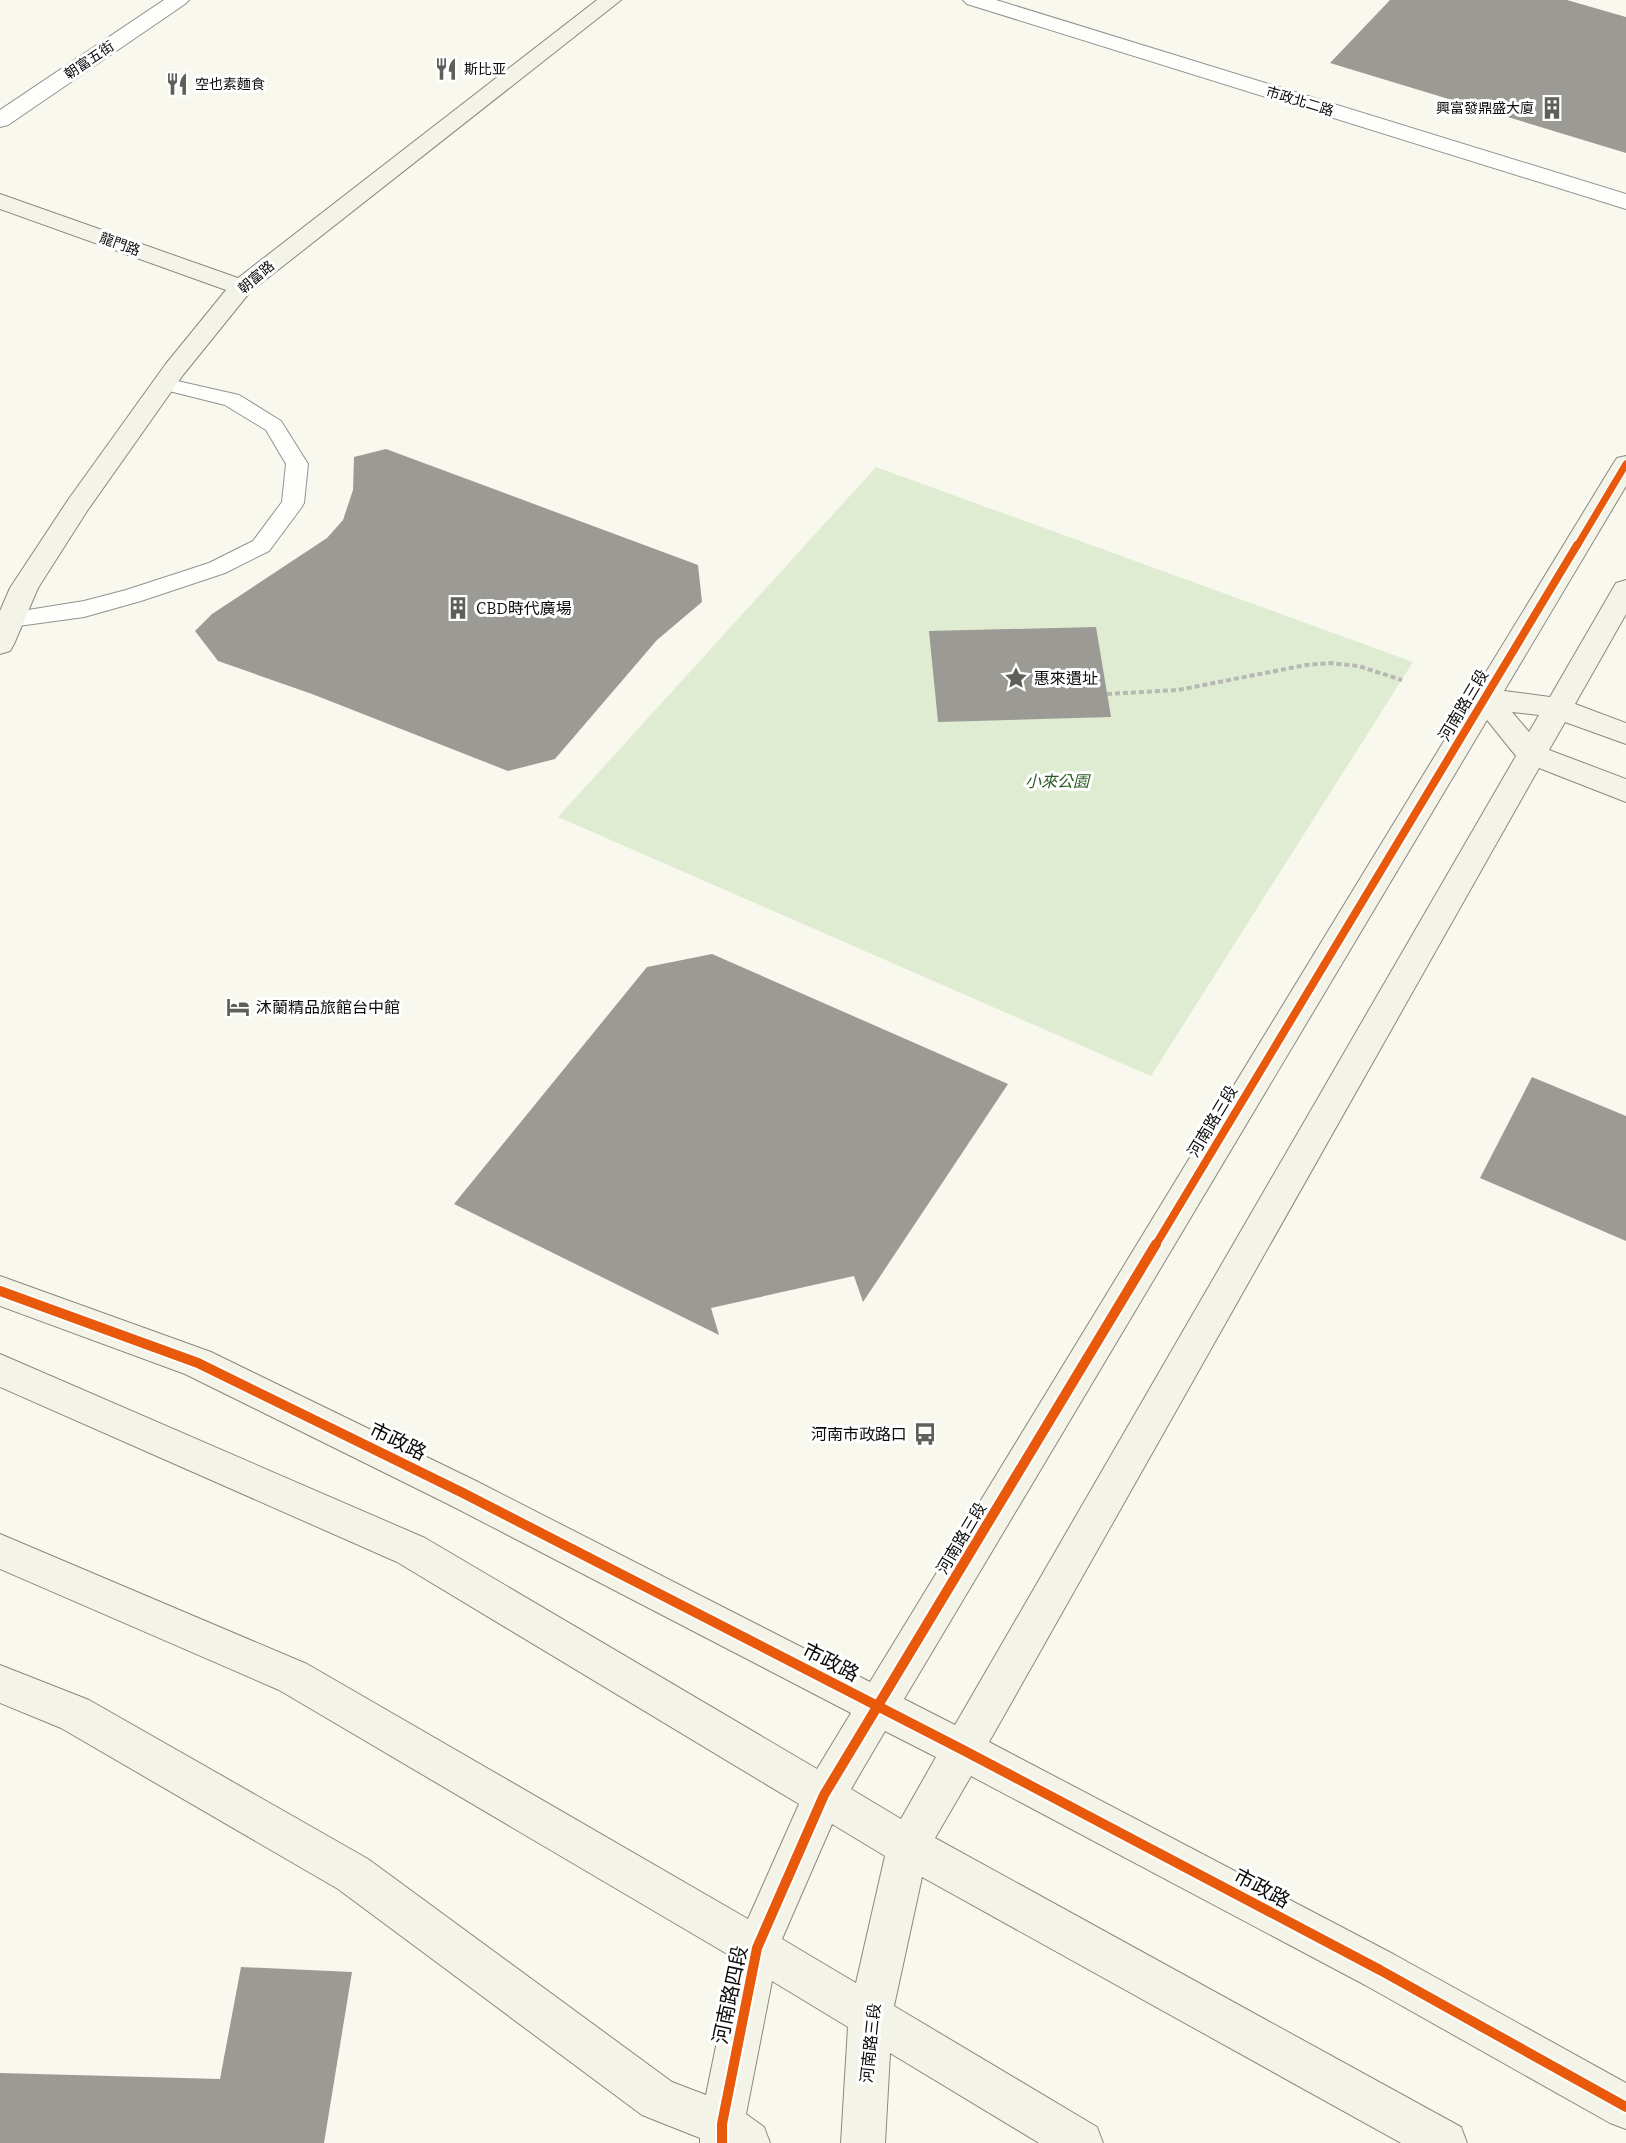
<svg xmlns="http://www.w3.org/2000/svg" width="1626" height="2143" font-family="Bitter,'Noto Sans TC',serif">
<rect width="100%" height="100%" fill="#f9f8ef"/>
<path fill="#dfecd1" d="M876,467L1413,662L1151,1076L558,817Z"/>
<g fill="#9c9a95">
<path d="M1390,0H1567L1626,17V153L1330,63Z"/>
<path d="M386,449L698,565L702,602L657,640L555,759L508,771L312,694L218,661L195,631L212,614L327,538L343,520L353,490L354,457Z"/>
<path d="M1096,627L1111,717L938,722L929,631Z"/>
<path d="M712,954L1008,1084L863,1302L854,1276L711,1308L719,1335L454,1204L647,967Z"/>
<path d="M1532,1077L1626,1116V1241L1480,1178Z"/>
<path d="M241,1967L352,1972L324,2143H0V2073L220,2079Z"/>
</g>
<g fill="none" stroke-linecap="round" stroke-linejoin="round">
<g stroke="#92928e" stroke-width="2">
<path id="lane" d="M164,378L239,395L281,421L308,464L304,503L301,508L269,551L225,573L141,601L84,617L11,627L3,624L0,620L3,614L84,601L126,590L209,563L253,541L282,502L286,464L266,430L225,405L157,388L154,384L157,380Z"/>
</g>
<g stroke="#92928e" stroke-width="2">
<g id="street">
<path d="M164,0H189L185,4L8,125L0,127V110Z"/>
<path d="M963,0H996L1626,194V209L967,4Z"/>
</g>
</g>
<g stroke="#898884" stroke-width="2">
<g id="secondary">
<path d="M597,0H621L250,292L183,375L87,511L38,588L14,644L10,651L0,654V611L10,588L68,500L165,365L226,290L0,209V194L238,278Z"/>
<path d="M1626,456V486L1504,691L1550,697L1616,583L1626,580V614L1575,704L1626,723V744L1565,722L1549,750L1626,779V802L1539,768L989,1742L1395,1955L1626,2083V2129L1610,2123L1365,1985L971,1776L935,1838L1461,2127L1467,2143H1401L922,1877L894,2006L1097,2127L1103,2143H1039L890,2053L885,2143H841L848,2027L772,1981L746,2114L764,2127L770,2143H700V2138L642,2115L338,1889L61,1728L0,1703V1665L89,1700L368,1859L672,2082L706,2095L734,1958L279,1690L0,1569V1534L307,1664L748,1919L799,1804L397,1562L0,1387V1354L425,1538L817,1769L851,1713L450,1505L185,1374L0,1306V1276L211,1352L476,1481L870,1682L1613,464L1617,458ZM1512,712L1539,715L1529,732ZM1487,720L1516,756L955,1725L904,1699ZM885,1731L936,1757L901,1819L851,1789ZM832,1824L885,1856L856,1983L782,1939Z"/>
</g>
</g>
<path stroke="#b7b7b5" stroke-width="4" stroke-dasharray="5 3" stroke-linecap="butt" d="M1107,694L1178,690L1306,665L1330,663L1358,666L1402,680"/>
<use href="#lane" fill="#fefefd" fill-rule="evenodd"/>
<use href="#street" fill="#fefefd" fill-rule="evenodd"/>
<use href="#secondary" fill="#f3f3e8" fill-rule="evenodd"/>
<g stroke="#fff" stroke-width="10">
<path id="cycleway-far2" d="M1577,546L1626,464"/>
</g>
<g stroke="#fff" stroke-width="12">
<path id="cycleway-far1" d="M1155,1246L1577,545"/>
</g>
<g stroke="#fff" stroke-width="14">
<g id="cycleway">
<path d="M0,1291L198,1363L463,1493L963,1750L1380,1970L1626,2107"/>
<path d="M722,2143V2124L757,1948L824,1795L1156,1244"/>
</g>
</g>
<use href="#cycleway-far2" stroke="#e8590c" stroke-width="7"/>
<use href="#cycleway-far1" stroke="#e8590c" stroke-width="8"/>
<use href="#cycleway" stroke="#e8590c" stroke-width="10"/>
</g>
<defs>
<g id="restaurant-bare" transform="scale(1.8)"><path d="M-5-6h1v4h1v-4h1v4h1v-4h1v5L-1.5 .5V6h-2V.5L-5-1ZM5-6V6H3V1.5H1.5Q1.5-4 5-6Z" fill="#5e5e5b" stroke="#fff" stroke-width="2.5" paint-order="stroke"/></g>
<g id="building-bare" transform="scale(1.8)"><path d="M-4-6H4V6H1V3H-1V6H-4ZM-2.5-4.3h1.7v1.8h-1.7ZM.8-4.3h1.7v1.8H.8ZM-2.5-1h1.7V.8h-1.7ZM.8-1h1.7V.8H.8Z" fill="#5e5e5b" stroke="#fff" stroke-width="2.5" paint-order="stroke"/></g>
<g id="sight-bare" transform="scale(1.8)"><path d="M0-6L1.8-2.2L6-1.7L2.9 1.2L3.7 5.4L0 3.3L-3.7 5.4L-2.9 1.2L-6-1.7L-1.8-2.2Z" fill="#5e5e5b" stroke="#fff" stroke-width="2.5" paint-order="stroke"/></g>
<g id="hotel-bare" transform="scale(1.8)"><path d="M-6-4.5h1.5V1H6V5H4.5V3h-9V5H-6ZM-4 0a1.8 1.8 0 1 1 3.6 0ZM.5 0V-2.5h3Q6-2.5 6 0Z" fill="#5e5e5b" stroke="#fff" stroke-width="2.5" paint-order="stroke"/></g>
<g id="bus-bare" transform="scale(1.8)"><path d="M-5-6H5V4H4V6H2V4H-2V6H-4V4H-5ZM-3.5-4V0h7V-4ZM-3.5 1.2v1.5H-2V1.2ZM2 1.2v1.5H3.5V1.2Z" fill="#5e5e5b" stroke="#fff" stroke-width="2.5" paint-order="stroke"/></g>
</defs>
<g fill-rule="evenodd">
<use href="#restaurant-bare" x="446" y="69"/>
<use href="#restaurant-bare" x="177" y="84"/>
<use href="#building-bare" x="1552" y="108"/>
<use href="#building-bare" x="458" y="608"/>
<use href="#sight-bare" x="1016" y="678"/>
<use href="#hotel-bare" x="238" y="1007"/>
<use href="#bus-bare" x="925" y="1434"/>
</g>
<g text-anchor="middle" stroke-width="6" stroke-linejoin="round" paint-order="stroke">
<g font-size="14" fill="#0b0b0b" stroke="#fff">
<text transform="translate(89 60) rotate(-34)" y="5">朝富五街</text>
<text transform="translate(1300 101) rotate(17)" y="5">市政北二路</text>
<text transform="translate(120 244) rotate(20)" y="5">龍門路</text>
<text transform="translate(256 277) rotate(-40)" y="5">朝富路</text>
</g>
<g font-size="14" fill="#0b0b0b" stroke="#fff" text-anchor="start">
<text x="464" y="74">斯比亚</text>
<text x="195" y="89">空也素麵食</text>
<text x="1534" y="113" text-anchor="end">興富發鼎盛大廈</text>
</g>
<g font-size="16" fill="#0b0b0b" stroke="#fff" text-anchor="start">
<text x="476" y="614">CBD時代廣場</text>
<text x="1034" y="684">惠來遺址</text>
<text x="256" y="1013">沐蘭精品旅館台中館</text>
<text x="907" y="1440" text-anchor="end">河南市政路口</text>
</g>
<g font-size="16" fill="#0b0b0b" stroke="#fff">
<text transform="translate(1463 705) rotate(-59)" y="6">河南路三段</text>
<text transform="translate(1212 1121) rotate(-59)" y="6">河南路三段</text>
<text transform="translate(961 1538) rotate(-59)" y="6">河南路三段</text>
<text transform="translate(870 2043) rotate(-84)" y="6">河南路三段</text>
</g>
<g font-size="16" font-style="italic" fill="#285b23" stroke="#fff">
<text x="1057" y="787">小來公園</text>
</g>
<g font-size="20" fill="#0b0b0b" stroke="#fff">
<text transform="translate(398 1441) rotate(26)" y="7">市政路</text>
<text transform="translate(831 1662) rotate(27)" y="7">市政路</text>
<text transform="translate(1262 1888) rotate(28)" y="7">市政路</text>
<text transform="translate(730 1995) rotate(-78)" y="7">河南路四段</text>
</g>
</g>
</svg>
